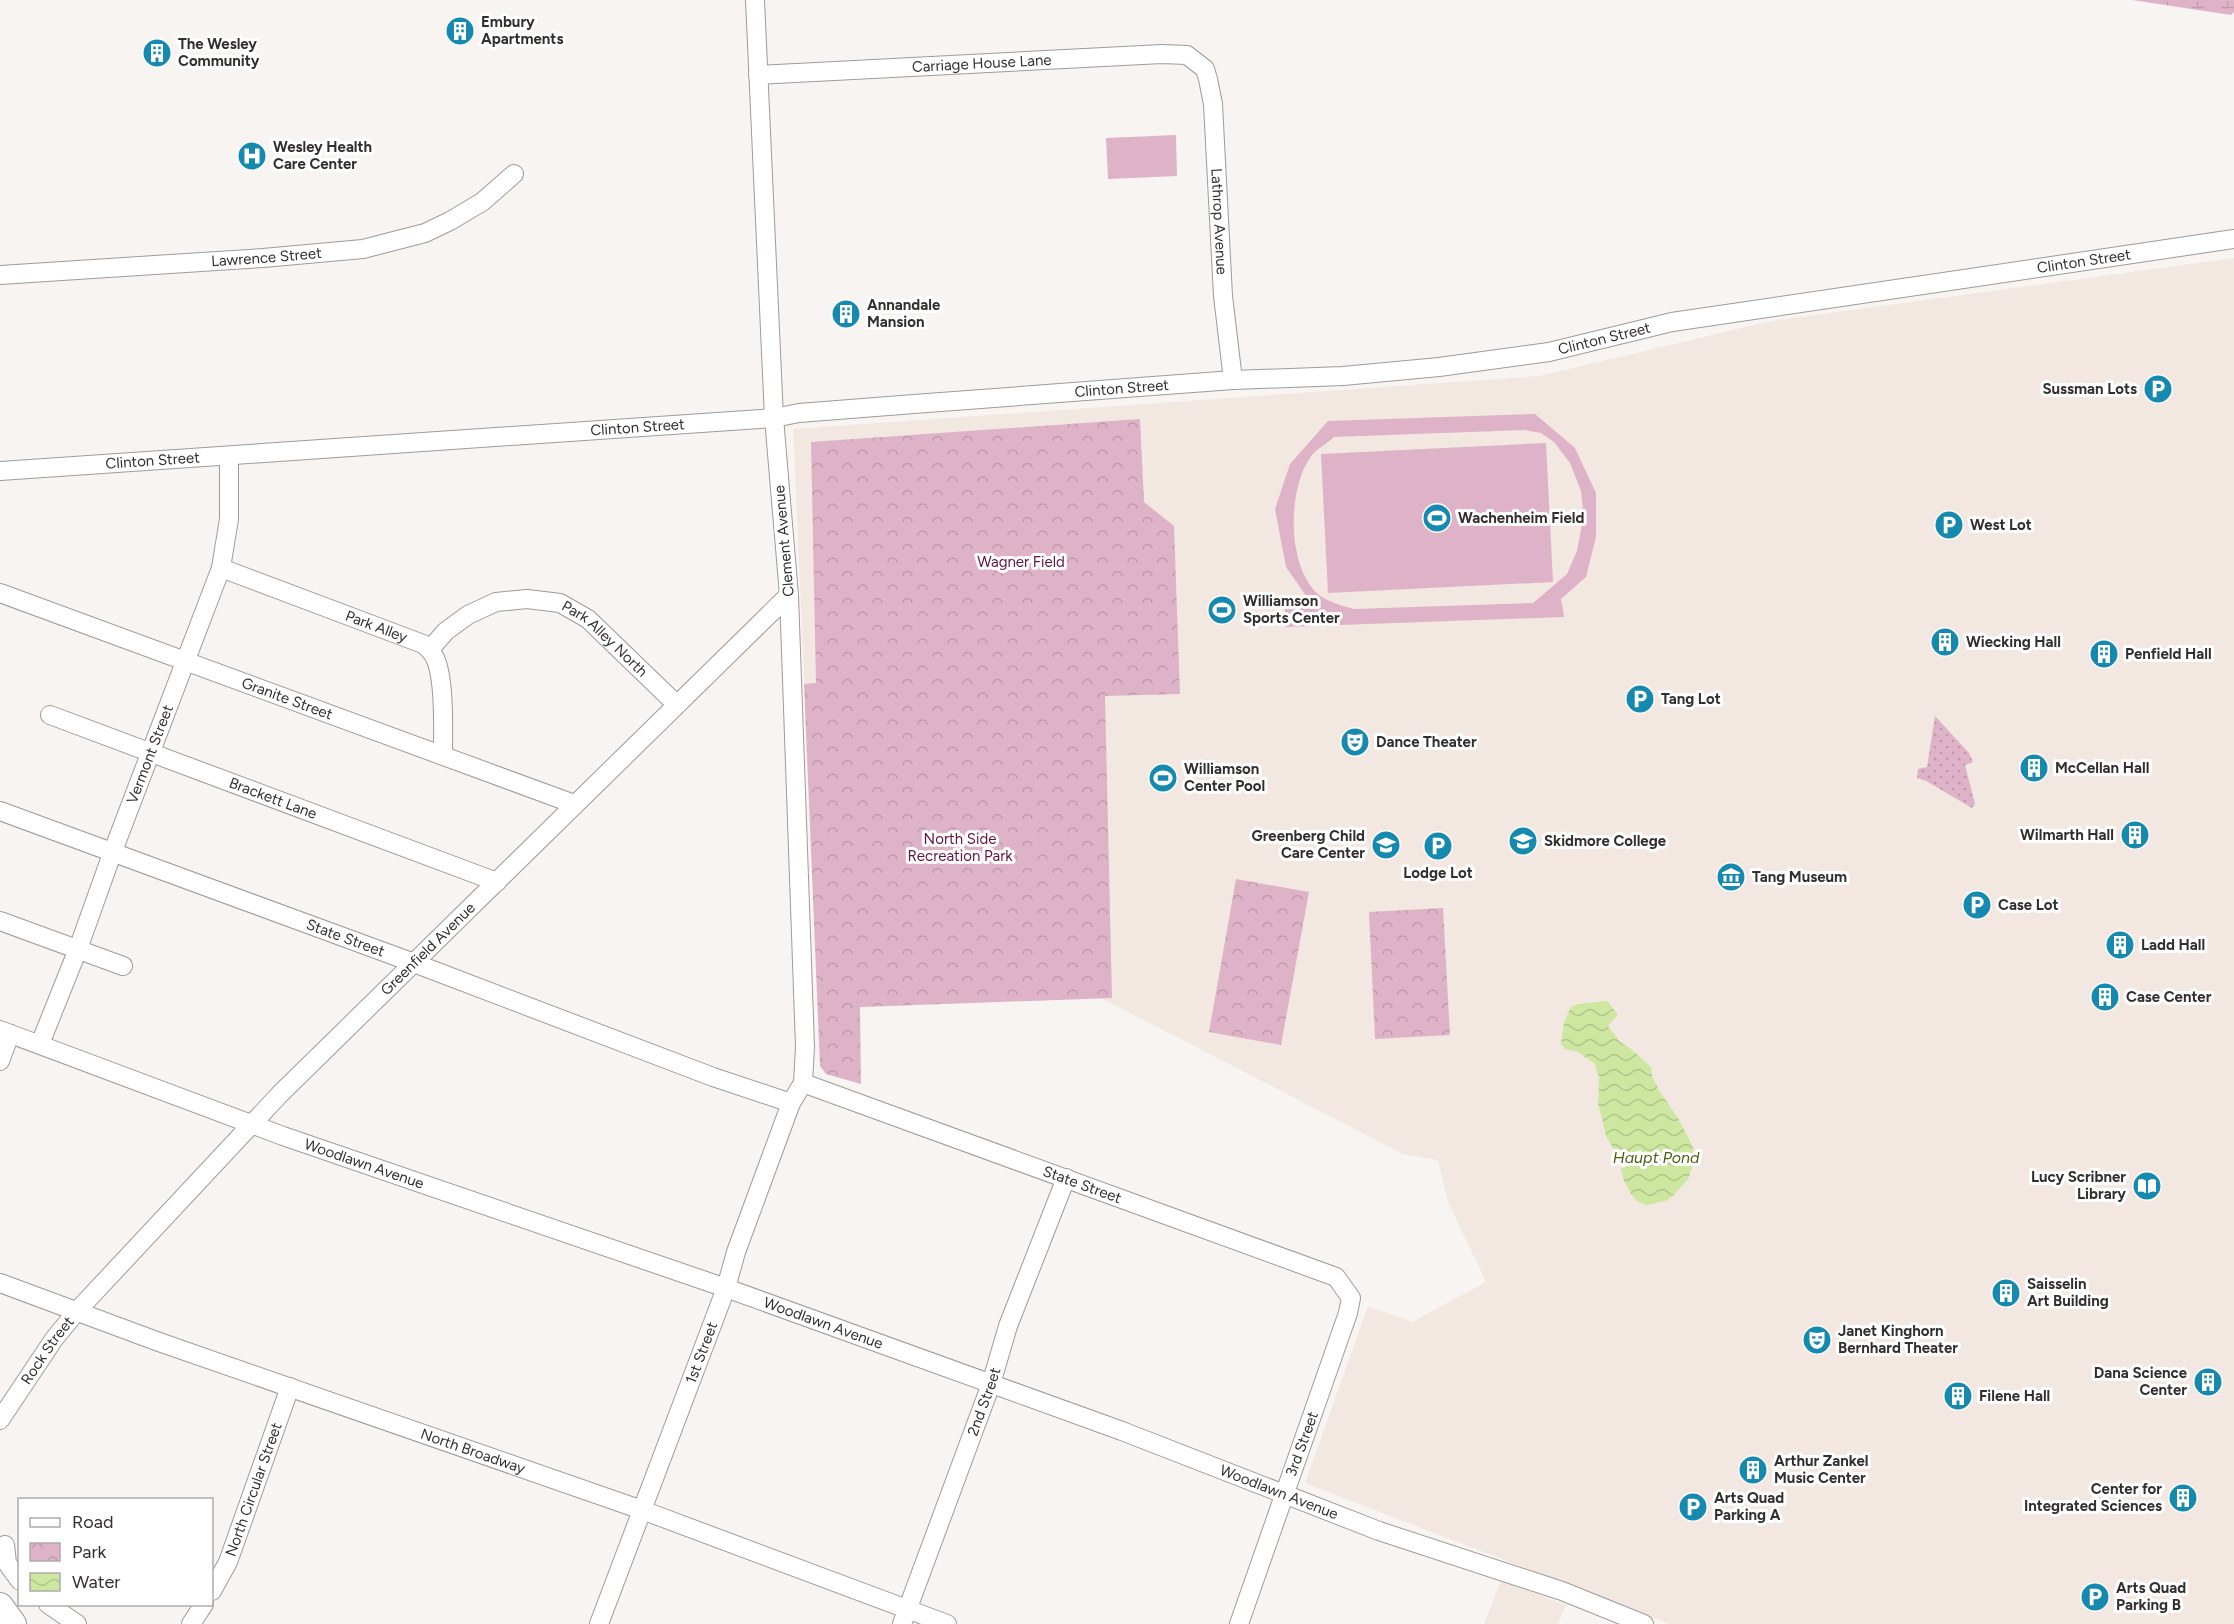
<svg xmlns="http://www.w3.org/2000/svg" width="2234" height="1624" font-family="Figtree,sans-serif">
<defs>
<pattern id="wetland-marsh" width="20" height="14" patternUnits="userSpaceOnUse" patternTransform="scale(1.5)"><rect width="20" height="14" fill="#dfb3c7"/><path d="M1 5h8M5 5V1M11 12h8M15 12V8" fill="none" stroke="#c09aab"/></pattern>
<pattern id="park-crowns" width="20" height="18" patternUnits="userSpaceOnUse" patternTransform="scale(1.5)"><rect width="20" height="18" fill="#dfb3c7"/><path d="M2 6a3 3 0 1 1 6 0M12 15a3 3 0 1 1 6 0" fill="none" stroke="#c09aab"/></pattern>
<pattern id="garden-dots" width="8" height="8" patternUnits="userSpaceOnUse" patternTransform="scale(1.5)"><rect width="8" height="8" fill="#dfb3c7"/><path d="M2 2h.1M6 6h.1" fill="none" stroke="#c09aab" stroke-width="1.8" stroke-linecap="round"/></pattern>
<pattern id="water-waves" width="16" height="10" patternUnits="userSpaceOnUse" patternTransform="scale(1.5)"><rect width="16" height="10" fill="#cde7a0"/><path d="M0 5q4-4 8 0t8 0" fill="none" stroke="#b0c68a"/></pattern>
</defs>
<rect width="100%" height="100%" fill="#f8f4f2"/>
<g fill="#f2e8e1">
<path d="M2234,258V1624H1669L1305,1483L1368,1306L1412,1322L1486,1282L1448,1202L1438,1160L1403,1154L1101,998L819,1009L793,429L1539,376L1771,321Z"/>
<path d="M1501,1580L1566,1605L1558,1624H1484Z"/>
</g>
<g fill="#dfb3c7" fill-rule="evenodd">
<path d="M1176,135L1177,176L1108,179L1106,138Z"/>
<path d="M1535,414L1575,448L1596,493V537L1586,577L1561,599L1564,617L1285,627V605L1311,603L1286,567L1275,509L1290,464L1328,421ZM1524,430L1541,433L1554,442L1570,463L1581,491L1583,511L1581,530L1577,551L1567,574L1533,603L1354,609C1342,606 1329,602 1319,595C1286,567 1287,487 1312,455C1318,448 1328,443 1334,437Z"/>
<path d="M1546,443L1553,582L1328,593L1321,454Z"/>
</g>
<path fill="url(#wetland-marsh)" d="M2132,0H2234V12L2231,15Z"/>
<g fill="url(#park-crowns)">
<path d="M1140,419L1144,502L1174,526L1180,694L1105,696L1112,998L860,1007L861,1084L826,1074L820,1066L804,684L816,683L811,442Z"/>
<path d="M1236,879L1309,892L1281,1045L1209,1032Z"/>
<path d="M1443,908L1450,1035L1375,1039L1369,912Z"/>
</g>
<path fill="url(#garden-dots)" d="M1935,716L1969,753L1973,762L1965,765L1975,804L1972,808L1926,781L1917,778L1918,769L1927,767Z"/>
<path fill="url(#water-waves)" d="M1607,1001L1618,1015L1608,1026L1620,1042L1631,1049L1651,1067L1652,1076L1660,1092L1678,1118L1693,1147L1692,1168L1688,1179L1674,1195L1666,1201L1646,1205L1637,1201L1631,1194L1624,1181L1618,1157L1606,1136L1602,1118L1598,1105L1599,1078L1595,1064L1578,1052L1565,1049L1561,1044L1564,1023L1570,1008L1577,1004Z"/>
<path fill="#f8f4f2" d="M1641,1150L1644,1161L1621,1168L1618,1157Z"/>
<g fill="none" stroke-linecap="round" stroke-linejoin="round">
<g stroke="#9e9b99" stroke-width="20">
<g id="minor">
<path id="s1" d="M758,75L1162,54L1187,55L1205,69L1208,79L1213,104L1223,296L1233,380"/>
<path id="s2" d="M0,275L263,258L363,249L425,233L450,221L482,202L514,174"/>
<path id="s3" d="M0,471L774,418L799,413L914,404L1233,380L1343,376L1439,367L1549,352L1672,322L2234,239"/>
<path id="s4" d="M221,568L423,644C428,648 432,651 435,658C445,679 443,731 443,756"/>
<path id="s5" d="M0,593L574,804"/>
<path id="s6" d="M430,649L446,631L468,615L496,602L527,599L560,603L588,619L676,704"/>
<path id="s7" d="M50,715L497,882"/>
<path id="s8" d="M0,811L414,963L713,1077L791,1103"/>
<path d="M0,921L123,966"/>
<path id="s9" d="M0,1030L283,1136L726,1288L1122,1431L1379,1531L1562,1591L1644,1624"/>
<path id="s10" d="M40,1044L78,949L113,851L221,568L229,519V456"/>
<path d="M0,1061L10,1034"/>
<path id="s11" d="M803,1083L1336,1277L1351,1298L1348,1313L1239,1624"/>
<path id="s12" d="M0,1283L159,1342L642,1510L947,1624"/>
<path id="s13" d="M0,1420L54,1339L77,1311L280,1094L789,595"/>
<path d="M5,1545L7,1563L20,1581"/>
<path id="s14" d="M212,1591L228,1562L290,1387"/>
<path d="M48,1604L77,1624"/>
<path d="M191,1624L204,1604"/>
<path id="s15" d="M599,1624L726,1288L736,1252L791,1103L803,1083L805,1047L789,595L774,418L755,0"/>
<path id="s16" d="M902,1624L991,1384L1008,1326L1066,1178"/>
</g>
</g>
<g stroke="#9e9b99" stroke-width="28">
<path id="highway" d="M0,1606L13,1624"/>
</g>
<use href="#minor" stroke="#fff" stroke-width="18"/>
<use href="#highway" stroke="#fff" stroke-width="26"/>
</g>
<defs>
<g id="building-disc" transform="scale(1.5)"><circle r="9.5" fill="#168aae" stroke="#fff"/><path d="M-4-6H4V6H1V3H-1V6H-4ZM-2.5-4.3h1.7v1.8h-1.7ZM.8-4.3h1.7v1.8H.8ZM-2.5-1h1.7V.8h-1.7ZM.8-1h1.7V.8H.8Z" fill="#fff"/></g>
<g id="hospital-disc" transform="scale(1.5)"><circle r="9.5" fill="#168aae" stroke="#fff"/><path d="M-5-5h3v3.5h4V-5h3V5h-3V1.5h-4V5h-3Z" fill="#fff"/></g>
<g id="parking-disc" transform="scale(1.5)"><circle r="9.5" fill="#168aae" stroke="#fff"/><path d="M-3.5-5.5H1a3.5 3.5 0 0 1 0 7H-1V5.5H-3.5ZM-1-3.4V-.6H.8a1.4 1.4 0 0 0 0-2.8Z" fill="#fff"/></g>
<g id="stadium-disc" transform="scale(1.5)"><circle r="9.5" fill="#168aae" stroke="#fff"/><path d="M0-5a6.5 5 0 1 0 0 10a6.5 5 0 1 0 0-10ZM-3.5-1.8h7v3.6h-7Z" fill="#fff"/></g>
<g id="theatre-disc" transform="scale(1.5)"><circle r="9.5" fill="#168aae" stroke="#fff"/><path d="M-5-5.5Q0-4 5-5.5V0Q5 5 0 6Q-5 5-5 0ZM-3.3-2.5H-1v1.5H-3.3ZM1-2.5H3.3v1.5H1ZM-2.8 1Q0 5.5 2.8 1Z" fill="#fff"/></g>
<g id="university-disc" transform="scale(1.5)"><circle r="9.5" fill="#168aae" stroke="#fff"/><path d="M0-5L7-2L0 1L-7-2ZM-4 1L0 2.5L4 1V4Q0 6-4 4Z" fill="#fff"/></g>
<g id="school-disc" transform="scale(1.5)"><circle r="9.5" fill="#168aae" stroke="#fff"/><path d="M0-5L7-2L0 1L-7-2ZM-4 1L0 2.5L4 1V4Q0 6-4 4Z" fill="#fff"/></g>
<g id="museum-disc" transform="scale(1.5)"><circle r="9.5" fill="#168aae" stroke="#fff"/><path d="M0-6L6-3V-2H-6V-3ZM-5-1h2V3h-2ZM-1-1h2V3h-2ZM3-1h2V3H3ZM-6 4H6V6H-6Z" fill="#fff"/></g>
<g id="library-disc" transform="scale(1.5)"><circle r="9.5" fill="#168aae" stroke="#fff"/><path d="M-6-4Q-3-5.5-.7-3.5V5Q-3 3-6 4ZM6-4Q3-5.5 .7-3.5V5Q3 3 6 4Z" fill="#fff"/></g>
</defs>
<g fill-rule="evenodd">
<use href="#building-disc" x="460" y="31"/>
<use href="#building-disc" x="157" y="53"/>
<use href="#hospital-disc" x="252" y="156"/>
<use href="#building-disc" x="846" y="314"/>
<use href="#parking-disc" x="2158" y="389"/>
<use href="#stadium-disc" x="1437" y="518"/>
<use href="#parking-disc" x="1949" y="525"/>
<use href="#stadium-disc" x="1222" y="610"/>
<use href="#building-disc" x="1945" y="642"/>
<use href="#building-disc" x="2104" y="654"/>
<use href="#parking-disc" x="1640" y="699"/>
<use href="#theatre-disc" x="1355" y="742"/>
<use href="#building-disc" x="2034" y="768"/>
<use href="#stadium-disc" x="1163" y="778"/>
<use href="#building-disc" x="2135" y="835"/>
<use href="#university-disc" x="1523" y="841"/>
<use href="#school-disc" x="1386" y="845"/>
<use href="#parking-disc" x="1438" y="846"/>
<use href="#museum-disc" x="1731" y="877"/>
<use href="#parking-disc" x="1977" y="905"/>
<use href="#building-disc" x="2120" y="945"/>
<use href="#building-disc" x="2105" y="997"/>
<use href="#library-disc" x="2147" y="1186"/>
<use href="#building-disc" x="2006" y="1293"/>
<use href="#theatre-disc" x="1817" y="1340"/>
<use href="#building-disc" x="2208" y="1382"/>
<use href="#building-disc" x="1958" y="1396"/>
<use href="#building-disc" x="1753" y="1470"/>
<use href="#building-disc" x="2183" y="1498"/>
<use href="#parking-disc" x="1693" y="1507"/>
<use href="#parking-disc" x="2095" y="1597"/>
</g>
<g text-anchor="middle" stroke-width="6" stroke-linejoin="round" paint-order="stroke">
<g font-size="15" font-weight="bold" fill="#31302f" stroke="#fff" text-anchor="start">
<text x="481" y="27">Embury<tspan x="481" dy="17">Apartments</tspan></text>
<text x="178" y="49">The Wesley<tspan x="178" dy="17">Community</tspan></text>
<text x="273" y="152">Wesley Health<tspan x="273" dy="17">Care Center</tspan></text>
<text x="867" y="310">Annandale<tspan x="867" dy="17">Mansion</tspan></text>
<text x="2137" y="394" text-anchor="end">Sussman Lots</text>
<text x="1458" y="523">Wachenheim Field</text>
<text x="1970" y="530">West Lot</text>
<text x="1243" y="606">Williamson<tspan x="1243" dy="17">Sports Center</tspan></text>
<text x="1966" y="647">Wiecking Hall</text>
<text x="2125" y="659">Penfield Hall</text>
<text x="1661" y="704">Tang Lot</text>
<text x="1376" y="747">Dance Theater</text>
<text x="2055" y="773">McCellan Hall</text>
<text x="1184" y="774">Williamson<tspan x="1184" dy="17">Center Pool</tspan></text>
<text x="2114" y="840" text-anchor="end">Wilmarth Hall</text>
<text x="1365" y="841" text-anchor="end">Greenberg Child<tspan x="1365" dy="17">Care Center</tspan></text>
<text x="1544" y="846">Skidmore College</text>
<text x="1438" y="878" text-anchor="middle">Lodge Lot</text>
<text x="1752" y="882">Tang Museum</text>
<text x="1998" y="910">Case Lot</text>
<text x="2141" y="950">Ladd Hall</text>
<text x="2126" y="1002">Case Center</text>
<text x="2126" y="1182" text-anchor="end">Lucy Scribner<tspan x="2126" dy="17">Library</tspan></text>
<text x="2027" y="1289">Saisselin<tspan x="2027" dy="17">Art Building</tspan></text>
<text x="1838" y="1336">Janet Kinghorn<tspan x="1838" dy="17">Bernhard Theater</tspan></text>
<text x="2187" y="1378" text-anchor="end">Dana Science<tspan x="2187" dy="17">Center</tspan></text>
<text x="1979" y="1401">Filene Hall</text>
<text x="1774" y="1466">Arthur Zankel<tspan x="1774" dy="17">Music Center</tspan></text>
<text x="2162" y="1494" text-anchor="end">Center for<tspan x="2162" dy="17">Integrated Sciences</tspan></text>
<text x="1714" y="1503">Arts Quad<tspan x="1714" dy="17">Parking A</tspan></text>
<text x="2116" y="1593">Arts Quad<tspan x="2116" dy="17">Parking B</tspan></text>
</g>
<g font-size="15" fill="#31302f" stroke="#fff">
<text dy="5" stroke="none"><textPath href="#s1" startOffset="224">Carriage House Lane</textPath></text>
<text dy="5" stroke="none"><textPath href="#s1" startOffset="606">Lathrop Avenue</textPath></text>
<text dy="5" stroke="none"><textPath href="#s2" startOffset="267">Lawrence Street</textPath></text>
<text dy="5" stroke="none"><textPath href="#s3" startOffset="2097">Clinton Street</textPath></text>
<text dy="5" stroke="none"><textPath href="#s3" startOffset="1611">Clinton Street</textPath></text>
<text dy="5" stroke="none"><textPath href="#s3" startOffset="1125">Clinton Street</textPath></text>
<text dy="5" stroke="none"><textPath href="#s3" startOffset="639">Clinton Street</textPath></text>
<text dy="5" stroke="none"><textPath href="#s3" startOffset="153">Clinton Street</textPath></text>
<text transform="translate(784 541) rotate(-95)" y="5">Clement Avenue</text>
<text dy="5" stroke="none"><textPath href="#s4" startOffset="166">Park Alley</textPath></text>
<text dy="5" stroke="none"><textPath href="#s6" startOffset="204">Park Alley North</textPath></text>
<text dy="5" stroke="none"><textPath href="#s5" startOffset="306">Granite Street</textPath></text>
<text dy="5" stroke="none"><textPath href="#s10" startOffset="310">Vermont Street</textPath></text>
<text dy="5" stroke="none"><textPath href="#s7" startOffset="238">Brackett Lane</textPath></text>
<text dy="5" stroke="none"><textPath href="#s8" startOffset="368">State Street</textPath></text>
<text dy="5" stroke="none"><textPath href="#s13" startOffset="638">Greenfield Avenue</textPath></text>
<text dy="5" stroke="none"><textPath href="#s9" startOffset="388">Woodlawn Avenue</textPath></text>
<text dy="5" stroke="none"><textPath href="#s11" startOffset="297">State Street</textPath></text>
<text dy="5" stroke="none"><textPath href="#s9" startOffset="874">Woodlawn Avenue</textPath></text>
<text dy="5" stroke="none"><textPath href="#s13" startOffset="84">Rock Street</textPath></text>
<text dy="5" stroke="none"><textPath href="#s15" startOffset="290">1st Street</textPath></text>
<text dy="5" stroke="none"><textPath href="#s16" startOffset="237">2nd Street</textPath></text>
<text transform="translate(1302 1444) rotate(-70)" y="5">3rd Street</text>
<text dy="5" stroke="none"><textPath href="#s12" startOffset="502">North Broadway</textPath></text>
<text dy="5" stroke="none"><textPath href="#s14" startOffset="110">North Circular Street</textPath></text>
<text dy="5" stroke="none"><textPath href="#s9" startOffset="1360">Woodlawn Avenue</textPath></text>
</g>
<g font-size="15" fill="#651243" stroke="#fff">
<text x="1021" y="567">Wagner Field</text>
<text x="960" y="844">North Side<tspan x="960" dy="17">Recreation Park</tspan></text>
</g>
<g font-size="16" font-style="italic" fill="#4a5f15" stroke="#fff">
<text x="1656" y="1163">Haupt Pond</text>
</g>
</g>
<rect x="18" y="1498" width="195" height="108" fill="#ffffff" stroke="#adacac" stroke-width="1.5"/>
<rect x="30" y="1518" width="30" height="9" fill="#ffffff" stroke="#adacac" stroke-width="1.5"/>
<text x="72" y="1528" font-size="18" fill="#31302f">Road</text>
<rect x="30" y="1543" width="30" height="18" fill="url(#park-crowns)" stroke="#adacac" stroke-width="1.5"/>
<text x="72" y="1558" font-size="18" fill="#31302f">Park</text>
<rect x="30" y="1573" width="30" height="18" fill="url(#water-waves)" stroke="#adacac" stroke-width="1.5"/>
<text x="72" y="1588" font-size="18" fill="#31302f">Water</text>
</svg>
